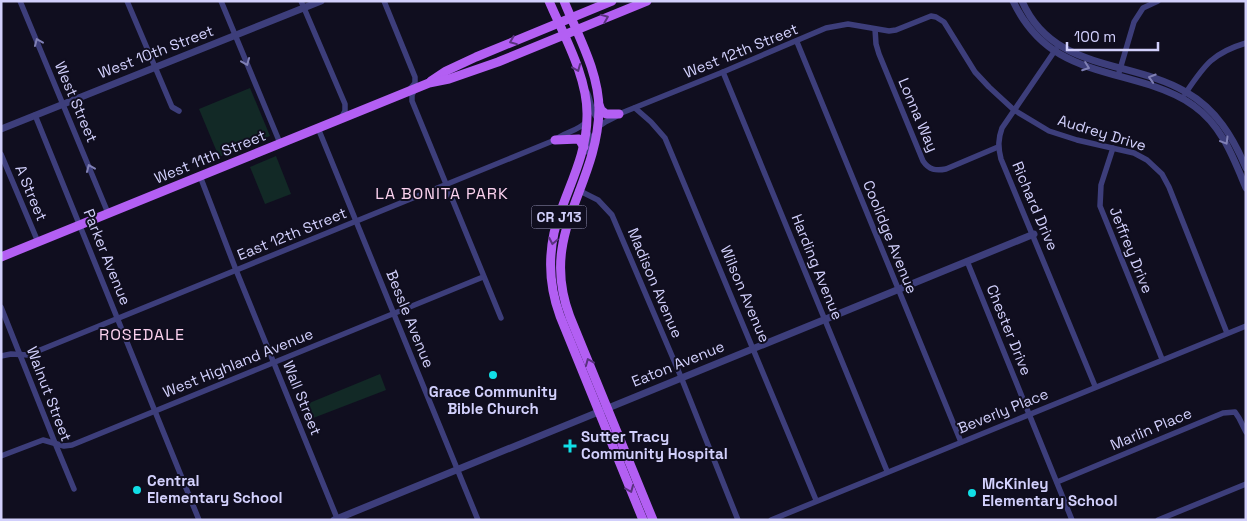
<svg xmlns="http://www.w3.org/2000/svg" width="1247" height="521" font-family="'Space Grotesk',sans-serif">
<rect width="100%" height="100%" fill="#100e1f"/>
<g fill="#122926">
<path d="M250,88L270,136L219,157L199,109Z"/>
<path d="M276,156L291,194L265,204L250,167Z"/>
<path d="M380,374L386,390L308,420L302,406Z"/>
</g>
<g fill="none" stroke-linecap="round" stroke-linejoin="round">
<g stroke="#3d3e7b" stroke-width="5.5">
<path d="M20,1L108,213"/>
<path d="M127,1L172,107L179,111"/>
<path d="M221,1L280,143"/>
<path d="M301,1L345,104V111L341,118"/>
<path d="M384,1L415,77V83L410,89"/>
<path d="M875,29L876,44L879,54L923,161C929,170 936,171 946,169L998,147"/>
<path d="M797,42L961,442"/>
<path d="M1056,49L1002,128C998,139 998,147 1001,159L1095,386"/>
<path d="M723,72L887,471"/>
<path d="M1118,76L1134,22L1143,8L1158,1"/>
<path d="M415,89L412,95V101L501,318"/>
<path d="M587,92C592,101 590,114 600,121"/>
<path d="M1185,94C1204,66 1212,53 1246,43"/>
<path d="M635,108L651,122L665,138L816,500"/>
<path d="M35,115L199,520"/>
<path d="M318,128L478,520"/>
<path d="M598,128C603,121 613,120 619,114L723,72L826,28L848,24L889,31L896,30L931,16L936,17L944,22L975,72L989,87L1014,110L1049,131L1077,140L1134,153L1147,160L1162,174L1169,187L1227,333"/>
<path d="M585,129L590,136L588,152"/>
<path d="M1113,148L1101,185L1100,206L1162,359"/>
<path d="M1,154L38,242"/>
<path d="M200,176L236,270L337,518"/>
<path d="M578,190L598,200L612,215L681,377L738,520"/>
<path d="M967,261L1072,520"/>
<path d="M1,307L55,443L74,489"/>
<path d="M1,356L11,354L28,355L555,140C565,132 578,131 586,122"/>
<path d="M1,456L43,440L64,446L72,445L483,277"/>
<path d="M1057,482L1223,413L1235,412L1239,418L1246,432"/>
<path d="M771,520L1246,326"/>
<path d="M1158,520L1246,484"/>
</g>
<g stroke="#3d3e7b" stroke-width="7">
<path d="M1013,1C1043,64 1092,67 1150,85C1165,90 1181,96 1194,106C1222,126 1233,157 1246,188"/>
<path d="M1022,1C1053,72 1130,59 1186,92C1216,109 1233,137 1246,168"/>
<path d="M1,129L321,1"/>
<path d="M334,520L1034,234"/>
</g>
<g stroke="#b35ff3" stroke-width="9">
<path d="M549,1C564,36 588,78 587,116C587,159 564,193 554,233C548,261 550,289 560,316L643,520"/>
<path d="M564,1C578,36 599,72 599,110C597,189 538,233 570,317L653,520"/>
<path d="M431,81L446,71L476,57L612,1"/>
<path d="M599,105L601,110L606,114H619"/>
<path d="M555,140L579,139L584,147"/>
<path d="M1,257L429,83L449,79L498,62L647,1"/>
</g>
</g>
<defs><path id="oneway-chevron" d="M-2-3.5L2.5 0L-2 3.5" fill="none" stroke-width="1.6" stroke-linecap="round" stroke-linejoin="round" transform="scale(1.25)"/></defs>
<g stroke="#59327e">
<use href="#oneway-chevron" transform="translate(605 18) rotate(-22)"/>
<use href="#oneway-chevron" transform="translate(513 41) rotate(158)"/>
<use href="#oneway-chevron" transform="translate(577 68) rotate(68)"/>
<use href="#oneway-chevron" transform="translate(553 241) rotate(101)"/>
<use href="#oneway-chevron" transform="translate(589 362) rotate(-112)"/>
<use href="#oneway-chevron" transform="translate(630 489) rotate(68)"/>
</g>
<g stroke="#8080b5">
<use href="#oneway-chevron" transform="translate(38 42) rotate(-113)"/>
<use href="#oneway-chevron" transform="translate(246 62) rotate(68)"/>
<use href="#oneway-chevron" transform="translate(1086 67) rotate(20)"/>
<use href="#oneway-chevron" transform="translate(1152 78) rotate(-163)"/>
<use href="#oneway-chevron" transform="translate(1225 141) rotate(59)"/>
<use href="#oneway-chevron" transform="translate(90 168) rotate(-113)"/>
</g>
<g fill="#11dee6" stroke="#100e1f" stroke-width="2">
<circle cx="493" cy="375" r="5"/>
<path d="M567.5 438.5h5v5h5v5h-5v5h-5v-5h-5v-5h5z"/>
<circle cx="137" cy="490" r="5"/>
<circle cx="972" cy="493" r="5"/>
</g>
<g text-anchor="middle" stroke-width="4" stroke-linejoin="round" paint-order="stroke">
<rect fill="#100e1f" stroke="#9896ba" stroke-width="1" x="531.5" y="205.5" width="55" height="23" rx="4"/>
<g font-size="14" font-weight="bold" fill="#d2d0fc">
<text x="559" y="222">CR J13</text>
</g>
<g font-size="15" fill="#d2d0fc" stroke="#100e1f">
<text transform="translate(741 51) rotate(-22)" y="5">West 12th Street</text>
<text transform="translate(156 52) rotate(-21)" y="5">West 10th Street</text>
<text transform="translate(76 102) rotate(67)" y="5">West Street</text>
<text transform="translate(918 115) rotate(67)" y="5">Lonna Way</text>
<text transform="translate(1102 133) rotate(17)" y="5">Audrey Drive</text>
<text transform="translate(210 157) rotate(-22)" y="5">West 11th Street</text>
<text transform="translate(31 193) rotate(67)" y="5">A Street</text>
<text transform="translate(1035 206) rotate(67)" y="5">Richard Drive</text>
<text transform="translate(292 234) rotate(-22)" y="5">East 12th Street</text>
<text transform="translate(890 237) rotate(68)" y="5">Coolidge Avenue</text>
<text transform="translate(1131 250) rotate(68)" y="5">Jeffrey Drive</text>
<text transform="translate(107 257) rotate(68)" y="5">Parker Avenue</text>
<text transform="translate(817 267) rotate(68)" y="5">Harding Avenue</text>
<text transform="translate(655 283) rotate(67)" y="5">Madison Avenue</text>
<text transform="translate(745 294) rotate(67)" y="5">Wilson Avenue</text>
<text transform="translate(410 319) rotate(68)" y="5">Bessle Avenue</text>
<text transform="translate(1009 330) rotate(68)" y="5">Chester Drive</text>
<text transform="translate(238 363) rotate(-22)" y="5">West Highland Avenue</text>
<text transform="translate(678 364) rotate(-22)" y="5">Eaton Avenue</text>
<text transform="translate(49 394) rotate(69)" y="5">Walnut Street</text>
<text transform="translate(302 398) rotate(68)" y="5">Wall Street</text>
<text transform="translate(1003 411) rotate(-22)" y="5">Beverly Place</text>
<text transform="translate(1151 429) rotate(-23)" y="5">Marlin Place</text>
</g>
<g font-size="15" font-weight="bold" fill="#d2d0fc" stroke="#100e1f" text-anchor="start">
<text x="493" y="397" text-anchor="middle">Grace Community<tspan x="493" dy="17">Bible Church</tspan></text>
<text x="581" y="442">Sutter Tracy<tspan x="581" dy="17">Community Hospital</tspan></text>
<text x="147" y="486">Central<tspan x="147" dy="17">Elementary School</tspan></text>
<text x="982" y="489">McKinley<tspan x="982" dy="17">Elementary School</tspan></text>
</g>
<g font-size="16" letter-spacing="1" fill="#fcd2ef" stroke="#100e1f">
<text x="442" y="199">LA BONITA PARK</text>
<text x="142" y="340">ROSEDALE</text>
</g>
</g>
<rect width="1247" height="521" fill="none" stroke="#d2d0fc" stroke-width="5"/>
<path d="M1067 42v8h91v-8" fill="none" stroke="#d2d0fc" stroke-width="2.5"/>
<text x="1074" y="42" font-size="15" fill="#d2d0fc" stroke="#100e1f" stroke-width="4" paint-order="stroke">100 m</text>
</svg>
